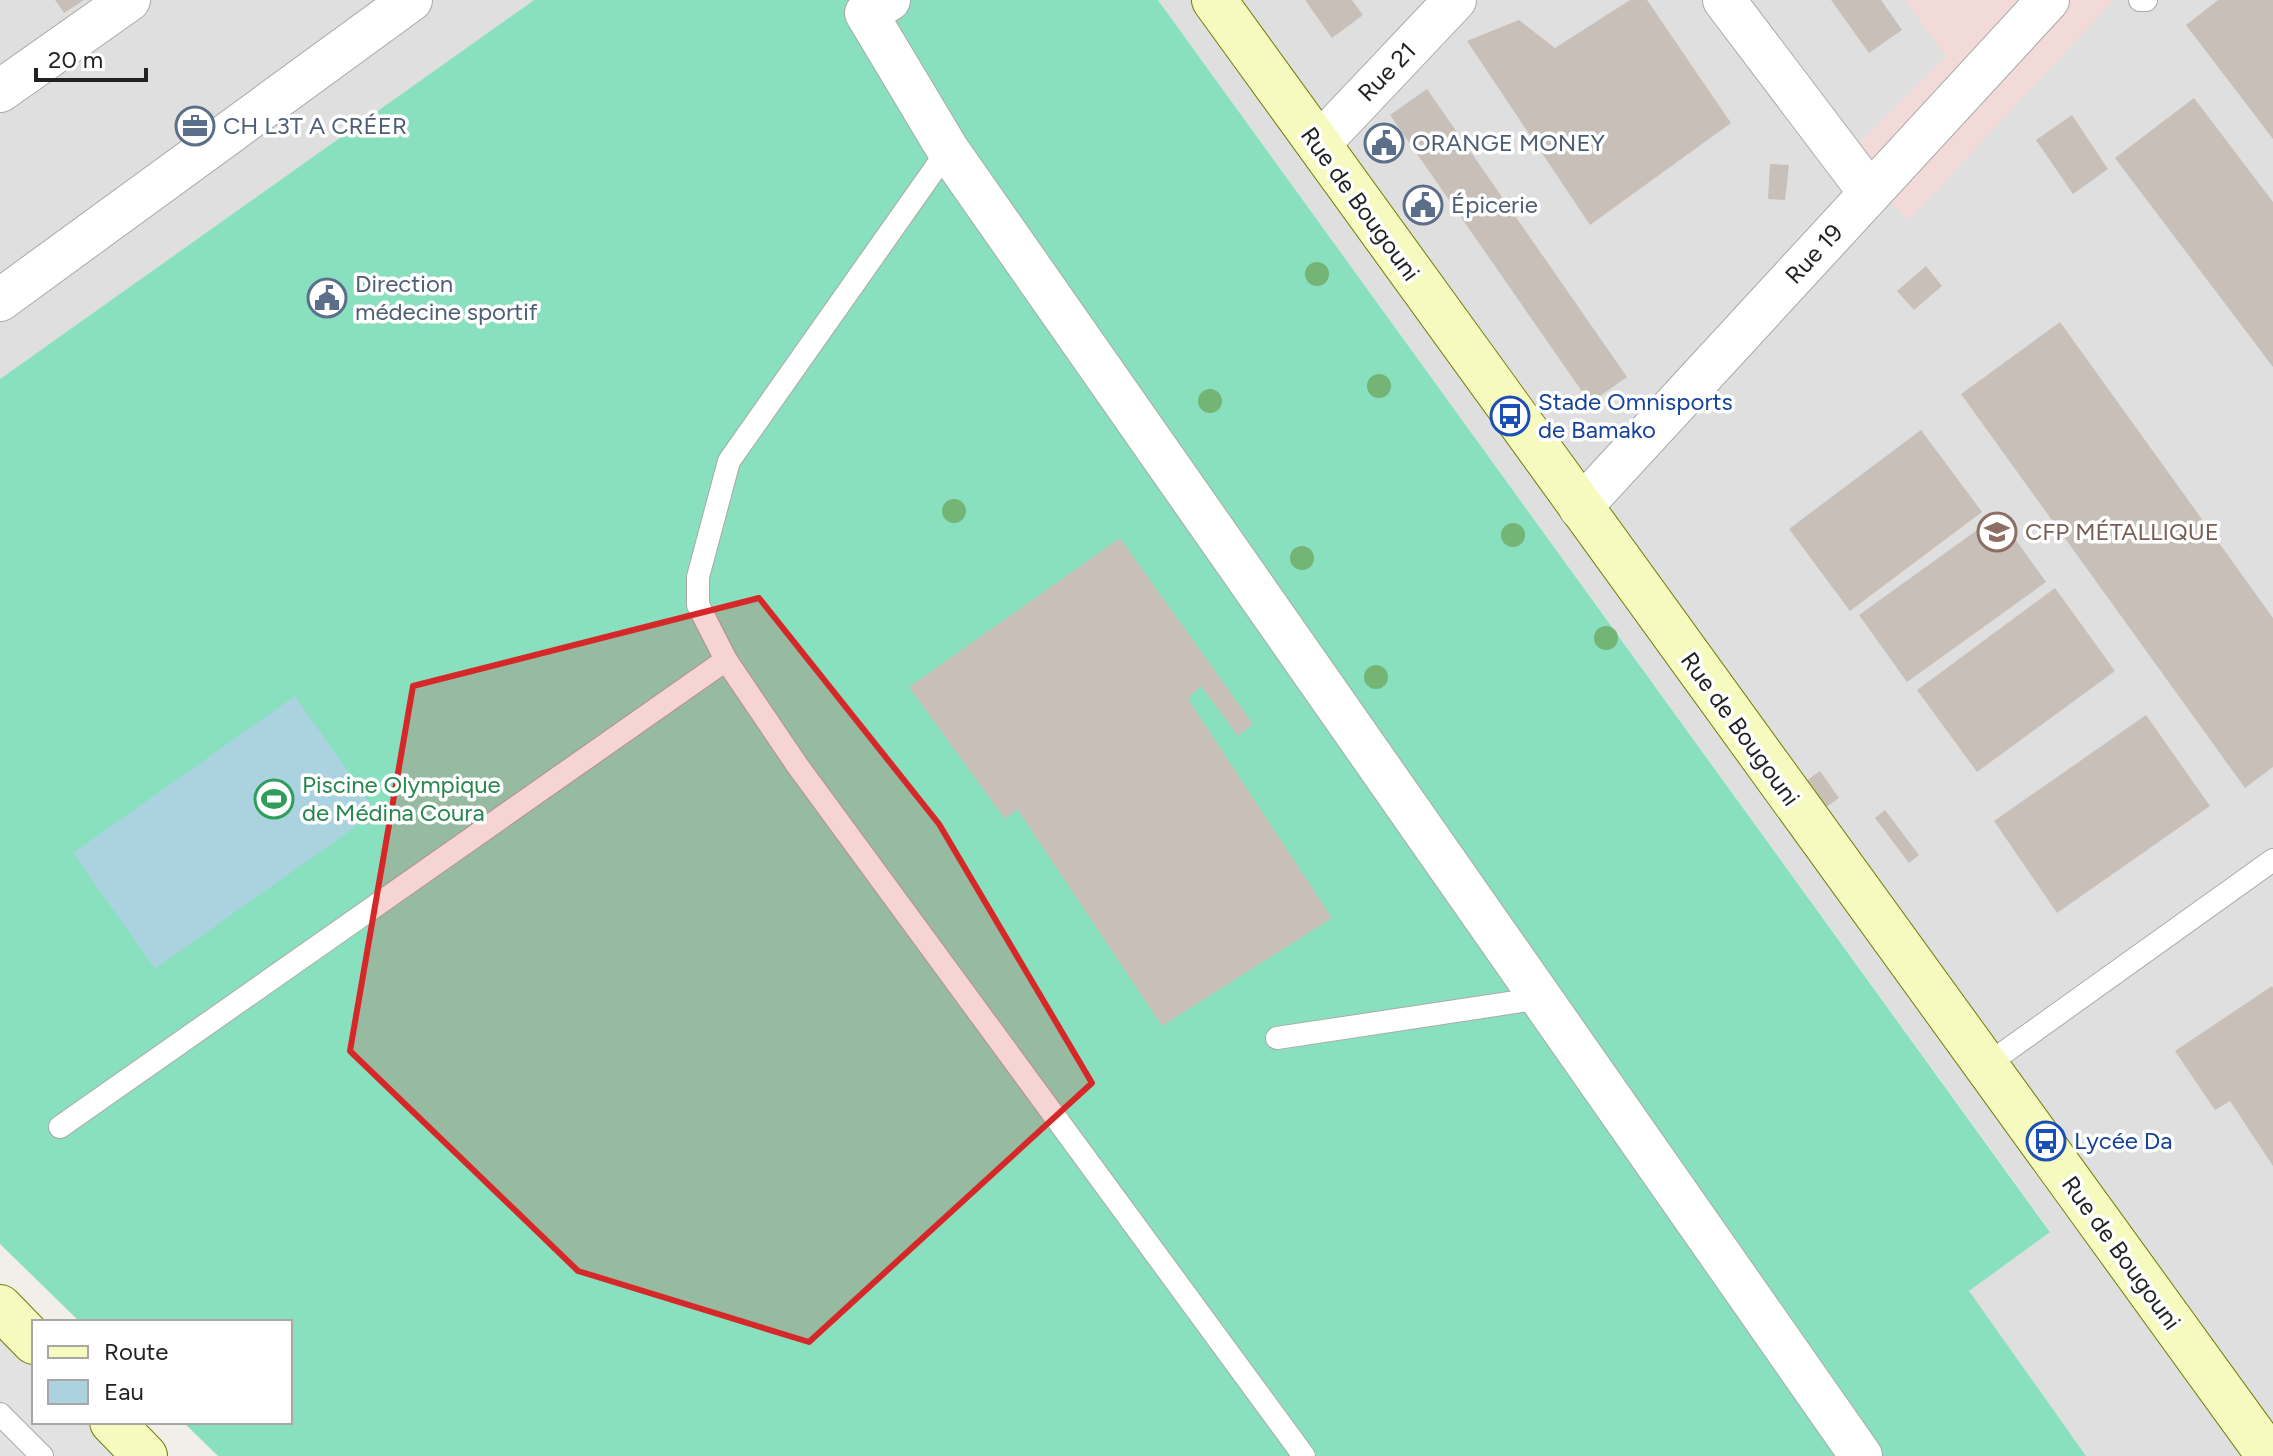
<svg xmlns="http://www.w3.org/2000/svg" width="2273" height="1456" font-family="Figtree,sans-serif">
<rect width="100%" height="100%" fill="#f2efe9"/>
<g fill="#e0dfdf">
<path d="M0,0H534L0,379Z"/>
<path d="M1158,0H2273V1456H2086L1968,1291L2050,1231Z"/>
</g>
<path fill="#f2dad9" d="M1905,0H2114L1909,220L1844,158L1946,56Z"/>
<path fill="#88e0be" d="M534,0H1158L2050,1232L1969,1291L2086,1456H218L183,1422H290V1322H80L0,1244V379Z"/>
<path fill="#e2e2e2" d="M0,1321L34,1356V1422H98L131,1456H0Z"/>
<path fill="#aad3df" d="M295,696L376,812L155,969L73,853Z"/>
<g fill="#c7bfb8">
<path d="M55,0H84L64,13Z"/>
<path d="M1305,0H1352L1363,15L1332,38Z"/>
<path d="M1630,0H1647L1731,123L1590,225L1467,41L1519,20L1555,48Z"/>
<path d="M1831,0H1881L1902,30L1869,53Z"/>
<path d="M2218,0H2273V139L2186,25Z"/>
<path d="M1427,89L1627,377L1590,403L1390,115Z"/>
<path d="M2194,98L2273,202V367L2115,158Z"/>
<path d="M2072,115L2108,169L2073,194L2036,140Z"/>
<path d="M1770,164L1789,165L1785,200L1768,199Z"/>
<path d="M1926,266L1942,286L1914,310L1897,291Z"/>
<path d="M2060,322L2273,618V767L2245,788L1961,394Z"/>
<path d="M1921,430L1982,512L1850,611L1789,529Z"/>
<path d="M1998,515L2046,582L1907,682L1859,615Z"/>
<path d="M1120,538L1253,724L1238,736L1201,686L1188,699L1332,918L1162,1026L1017,809L1005,819L909,687Z"/>
<path d="M2055,588L2115,671L1977,772L1917,690Z"/>
<path d="M2146,715L2210,806L2057,913L1994,821Z"/>
<path d="M1820,771L1839,798L1825,808L1805,782Z"/>
<path d="M1885,810L1919,855L1909,863L1875,818Z"/>
<path d="M2272,986L2273,988V1166L2230,1101L2215,1110L2175,1051Z"/>
</g>
<g fill="none" stroke-linecap="round" stroke-linejoin="round">
<g stroke="#a9a9a9" stroke-width="24">
<g id="lane">
<path d="M2140,0H2146"/>
<path d="M948,150L729,461L698,577V605L726,660L797,765L1304,1456"/>
<path d="M1277,1038L1542,998"/>
<path d="M1985,1066L2273,860"/>
<path d="M60,1127L726,660"/>
<path d="M0,1414L42,1456"/>
</g>
</g>
<g stroke="#a9a9a9" stroke-width="44">
<g id="street">
<path d="M889,0L866,13L948,150L1861,1456"/>
<path d="M1724,0L1870,193"/>
<path d="M0,91L129,0"/>
<path d="M1318,145L1455,0"/>
<path d="M0,300L411,0"/>
<path d="M1580,508L2048,0"/>
</g>
</g>
<g stroke="#707d05" stroke-width="46">
<g id="secondary">
<path d="M1214,0L2269,1456"/>
<path d="M0,1307L34,1342"/>
<path d="M112,1422L145,1456"/>
</g>
</g>
<use href="#lane" stroke="#fff" stroke-width="22"/>
<use href="#street" stroke="#fff" stroke-width="42"/>
<use href="#secondary" stroke="#f7fabf" stroke-width="44"/>
</g>
<g fill="#74b475">
<circle cx="1317" cy="274" r="12"/>
<circle cx="1379" cy="386" r="12"/>
<circle cx="1210" cy="401" r="12"/>
<circle cx="954" cy="511" r="12"/>
<circle cx="1513" cy="535" r="12"/>
<circle cx="1302" cy="558" r="12"/>
<circle cx="1606" cy="638" r="12"/>
<circle cx="1376" cy="677" r="12"/>
</g>
<path fill="#d62828" fill-opacity="0.2" stroke="#d62828" stroke-width="6" stroke-linejoin="round" d="M759,598L939,824L1092,1083L809,1342L578,1271L350,1051L413,686Z"/>
<defs>
<g id="office-ring" transform="scale(2)"><circle r="9.5" fill="#fff" stroke="#5c6f8a" stroke-width="1.5"/><path d="M-6-3h4V-5.5h4V-3h4V5H-6ZM-1-4.5V-3h2v-1.5ZM-6 0V1H6V0Z" fill="#5c6f8a"/></g>
<g id="civic-ring" transform="scale(2)"><circle r="9.5" fill="#fff" stroke="#5c6f8a" stroke-width="1.5"/><path d="M-.6-6.5H3V-4.5H.6V-3L4-1V1h2V6H-6V1h2V-1L-.6-3ZM-1.2 2.5V6h2.4V2.5Z" fill="#5c6f8a"/></g>
<g id="bus-ring" transform="scale(2)"><circle r="9.5" fill="#fff" stroke="#1a4fb4" stroke-width="1.5"/><path d="M-5-6H5V4H4V6H2V4H-2V6H-4V4H-5ZM-3.5-4V0h7V-4ZM-3.5 1.2v1.5H-2V1.2ZM2 1.2v1.5H3.5V1.2Z" fill="#1a4fb4"/></g>
<g id="school-ring" transform="scale(2)"><circle r="9.5" fill="#fff" stroke="#8d6e63" stroke-width="1.5"/><path d="M0-5L7-2L0 1L-7-2ZM-4 1L0 2.5L4 1V4Q0 6-4 4Z" fill="#8d6e63"/></g>
<g id="stadium-ring" transform="scale(2)"><circle r="9.5" fill="#fff" stroke="#2e9e5b" stroke-width="1.5"/><path d="M0-5a6.5 5 0 1 0 0 10a6.5 5 0 1 0 0-10ZM-3.5-1.8h7v3.6h-7Z" fill="#2e9e5b"/></g>
</defs>
<g fill-rule="evenodd">
<use href="#office-ring" x="195" y="126"/>
<use href="#civic-ring" x="1384" y="143"/>
<use href="#civic-ring" x="1423" y="205"/>
<use href="#civic-ring" x="327" y="298"/>
<use href="#bus-ring" x="1510" y="416"/>
<use href="#school-ring" x="1997" y="532"/>
<use href="#stadium-ring" x="274" y="799"/>
<use href="#bus-ring" x="2046" y="1141"/>
</g>
<g text-anchor="middle" stroke-width="7" stroke-linejoin="round" paint-order="stroke">
<g font-size="24" fill="#222" stroke="#fff">
<text transform="translate(1387 72) rotate(-46)" y="8">Rue 21</text>
<text transform="translate(1360 204) rotate(54)" y="8">Rue de Bougouni</text>
<text transform="translate(1814 254) rotate(-47)" y="8">Rue 19</text>
<text transform="translate(1740 729) rotate(54)" y="8">Rue de Bougouni</text>
<text transform="translate(2121 1253) rotate(54)" y="8">Rue de Bougouni</text>
</g>
<g font-size="24" fill="#4e5e75" stroke="#fff" text-anchor="start">
<text x="223" y="134">CH L3T A CRÉER</text>
<text x="1412" y="151">ORANGE MONEY</text>
<text x="1451" y="213">Épicerie</text>
<text x="355" y="292">Direction<tspan x="355" dy="28">médecine sportif</tspan></text>
</g>
<g font-size="24" fill="#164399" stroke="#fff" text-anchor="start">
<text x="1538" y="410">Stade Omnisports<tspan x="1538" dy="28">de Bamako</tspan></text>
<text x="2074" y="1149">Lycée Da</text>
</g>
<g font-size="24" fill="#785e54" stroke="#fff" text-anchor="start">
<text x="2025" y="540">CFP MÉTALLIQUE</text>
</g>
<g font-size="24" fill="#27864d" stroke="#fff" text-anchor="start">
<text x="302" y="793">Piscine Olympique<tspan x="302" dy="28">de Médina Coura</tspan></text>
</g>
</g>
<rect x="32" y="1320" width="260" height="104" fill="#ffffff" stroke="#a7a7a7" stroke-width="2"/>
<rect x="48" y="1346" width="40" height="12" fill="#f7fabf" stroke="#a7a7a7" stroke-width="2"/>
<text x="104" y="1360" font-size="24" fill="#222222">Route</text>
<rect x="48" y="1380" width="40" height="24" fill="#aad3df" stroke="#a7a7a7" stroke-width="2"/>
<text x="104" y="1400" font-size="24" fill="#222222">Eau</text>
<path d="M36 68v12h110v-12" fill="none" stroke="#222222" stroke-width="4"/>
<text x="48" y="68" font-size="24" fill="#222222" stroke="#ffffff" stroke-width="6" paint-order="stroke">20 m</text>
</svg>
